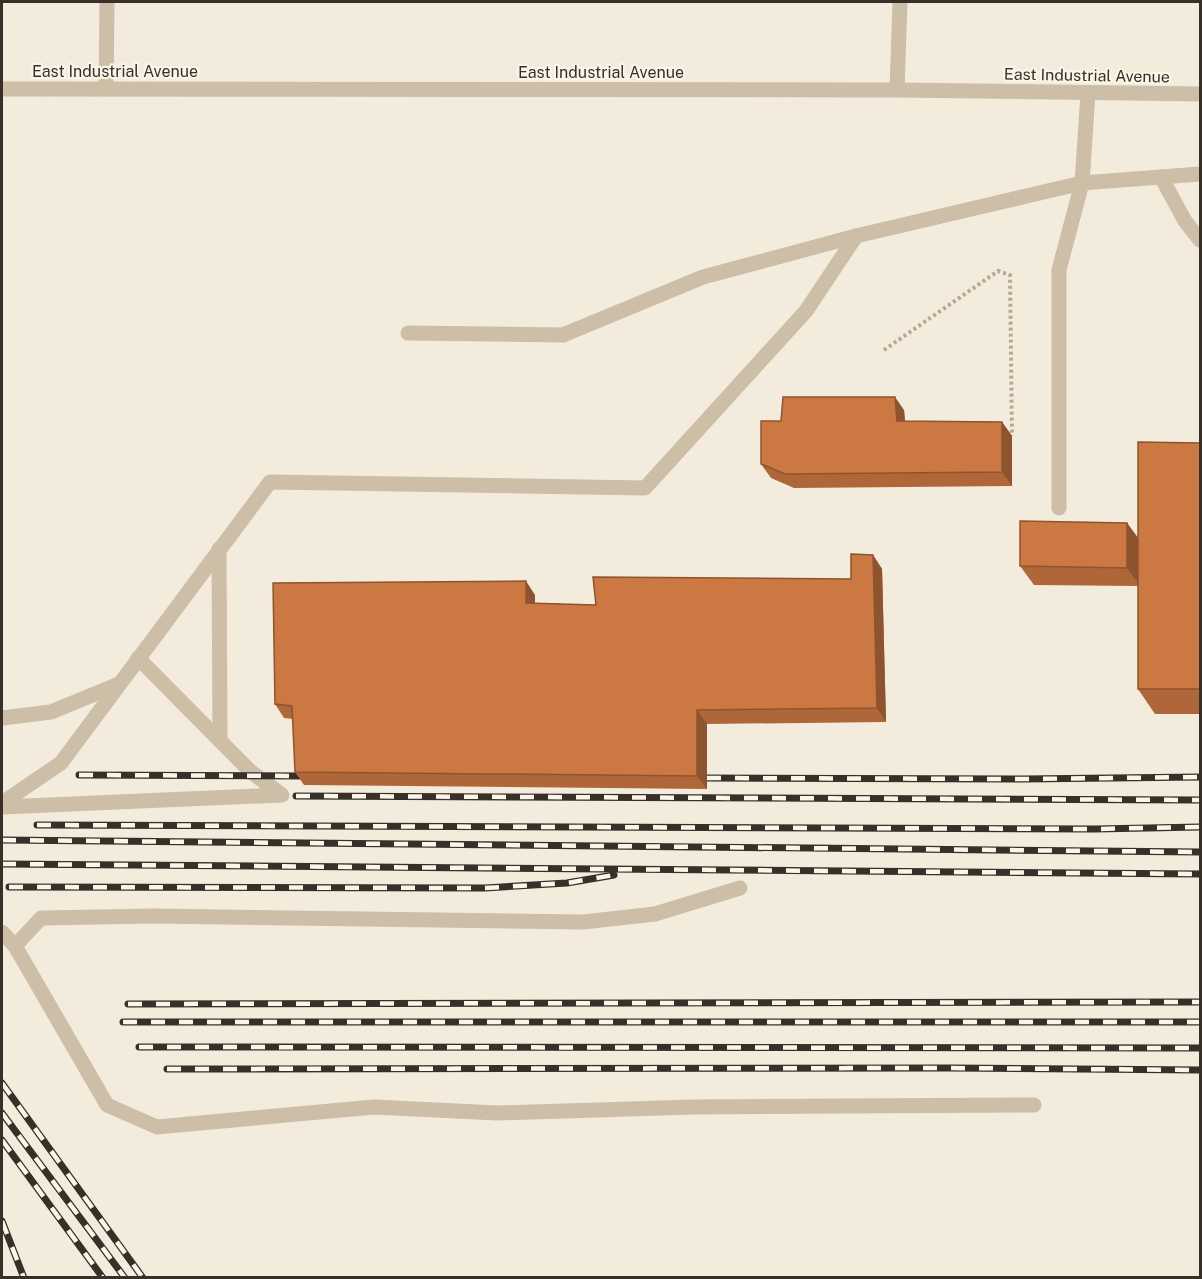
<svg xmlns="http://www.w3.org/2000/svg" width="1202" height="1279" font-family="'Public Sans',sans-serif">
<rect width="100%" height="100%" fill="#f3ecdc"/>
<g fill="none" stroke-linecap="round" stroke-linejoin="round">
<path stroke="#b8a891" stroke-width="4" stroke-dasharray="3 3" stroke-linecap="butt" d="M884,350L998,271L1010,275L1012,436"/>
<g stroke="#ccbea7" stroke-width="15">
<path d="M2,89L897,90L1200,94"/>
<path d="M106,89L107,2"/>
<path d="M897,90L900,2"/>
<path d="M1161,177L1185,221L1200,240"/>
<path d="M408,333L563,335L703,277L856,236L1082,183L1088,93"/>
<path d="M1059,508V270L1082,183L1200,174"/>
<path d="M219,549L220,741"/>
<path d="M2,718L51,712L119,684"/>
<path d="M2,803L61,763L270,482L645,488L806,311L856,236"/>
<path d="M2,807L282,795L250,771L138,658"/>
<path d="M2,932L15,946L107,1105L157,1127L374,1107L497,1113L693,1107L1034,1105"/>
<path d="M15,946L41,918L154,916L583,922L655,914L740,888"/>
</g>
<g stroke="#383028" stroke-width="7">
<g id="rail">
<path d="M79,775L304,776"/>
<path d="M707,778L1024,779L1200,777"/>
<path d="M296,796L1200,800"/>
<path d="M37,825L1095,829L1200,827"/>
<path d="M2,840L1200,852"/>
<path d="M2,864L1200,874"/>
<path d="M9,887L485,888L567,883L614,875"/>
<path d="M128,1004L1200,1002"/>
<path d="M123,1022H1200"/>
<path d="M139,1047L1200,1048"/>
<path d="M167,1069L949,1068L1200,1070"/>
<path d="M2,1083L143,1278"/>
<path d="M2,1113L125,1278"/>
<path d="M2,1140L103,1278"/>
<path d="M2,1221L24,1278"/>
</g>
</g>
<use href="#rail" stroke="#faf5e9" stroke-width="4.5" stroke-dasharray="14" stroke-linecap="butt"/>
</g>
<g fill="#af673a">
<path d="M904,410L905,421L1002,422L1012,436V486L794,488L771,478L761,464L781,421Z"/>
<path d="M1200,443V714H1155L1138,689V586L1034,585L1020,566L1127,523L1138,538Z"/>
<path d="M873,555L882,569L886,722L707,724V789L304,785L295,772L293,719L284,718L275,704L535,595V603L596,605L851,579Z"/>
</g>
<g fill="#8e542f">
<path d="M895,397L904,410L906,434L897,421Z"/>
<path d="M1002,422L1012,436V486L1002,472Z"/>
<path d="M1127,523L1141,542L1140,586L1127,568Z"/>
<path d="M873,555L882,569L886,722L877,708Z"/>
<path d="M526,581L535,595V616L526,603Z"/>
<path d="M697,710L707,724V789L697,776Z"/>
</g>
<g fill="#cb7843" stroke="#8e542f" stroke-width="1.5">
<path d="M783,397H895L897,421L1002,422V472L785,474L761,464V421H781Z"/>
<path d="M1138,442L1200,443V689H1138Z"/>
<path d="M1020,521L1127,523V568L1020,566Z"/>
<path d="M851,554L873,555L877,708L697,710V776L295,772L292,706L275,704L273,583L526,581V603L596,605L593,577L851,579Z"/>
</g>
<g text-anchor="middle" stroke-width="4.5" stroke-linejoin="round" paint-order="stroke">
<g font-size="16" fill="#383028" stroke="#faf5e9">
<text x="115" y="77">East Industrial Avenue</text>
<text x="601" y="78">East Industrial Avenue</text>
<text transform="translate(1087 75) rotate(1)" y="6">East Industrial Avenue</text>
</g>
</g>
<rect width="1202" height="1279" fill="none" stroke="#383028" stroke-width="6"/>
</svg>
